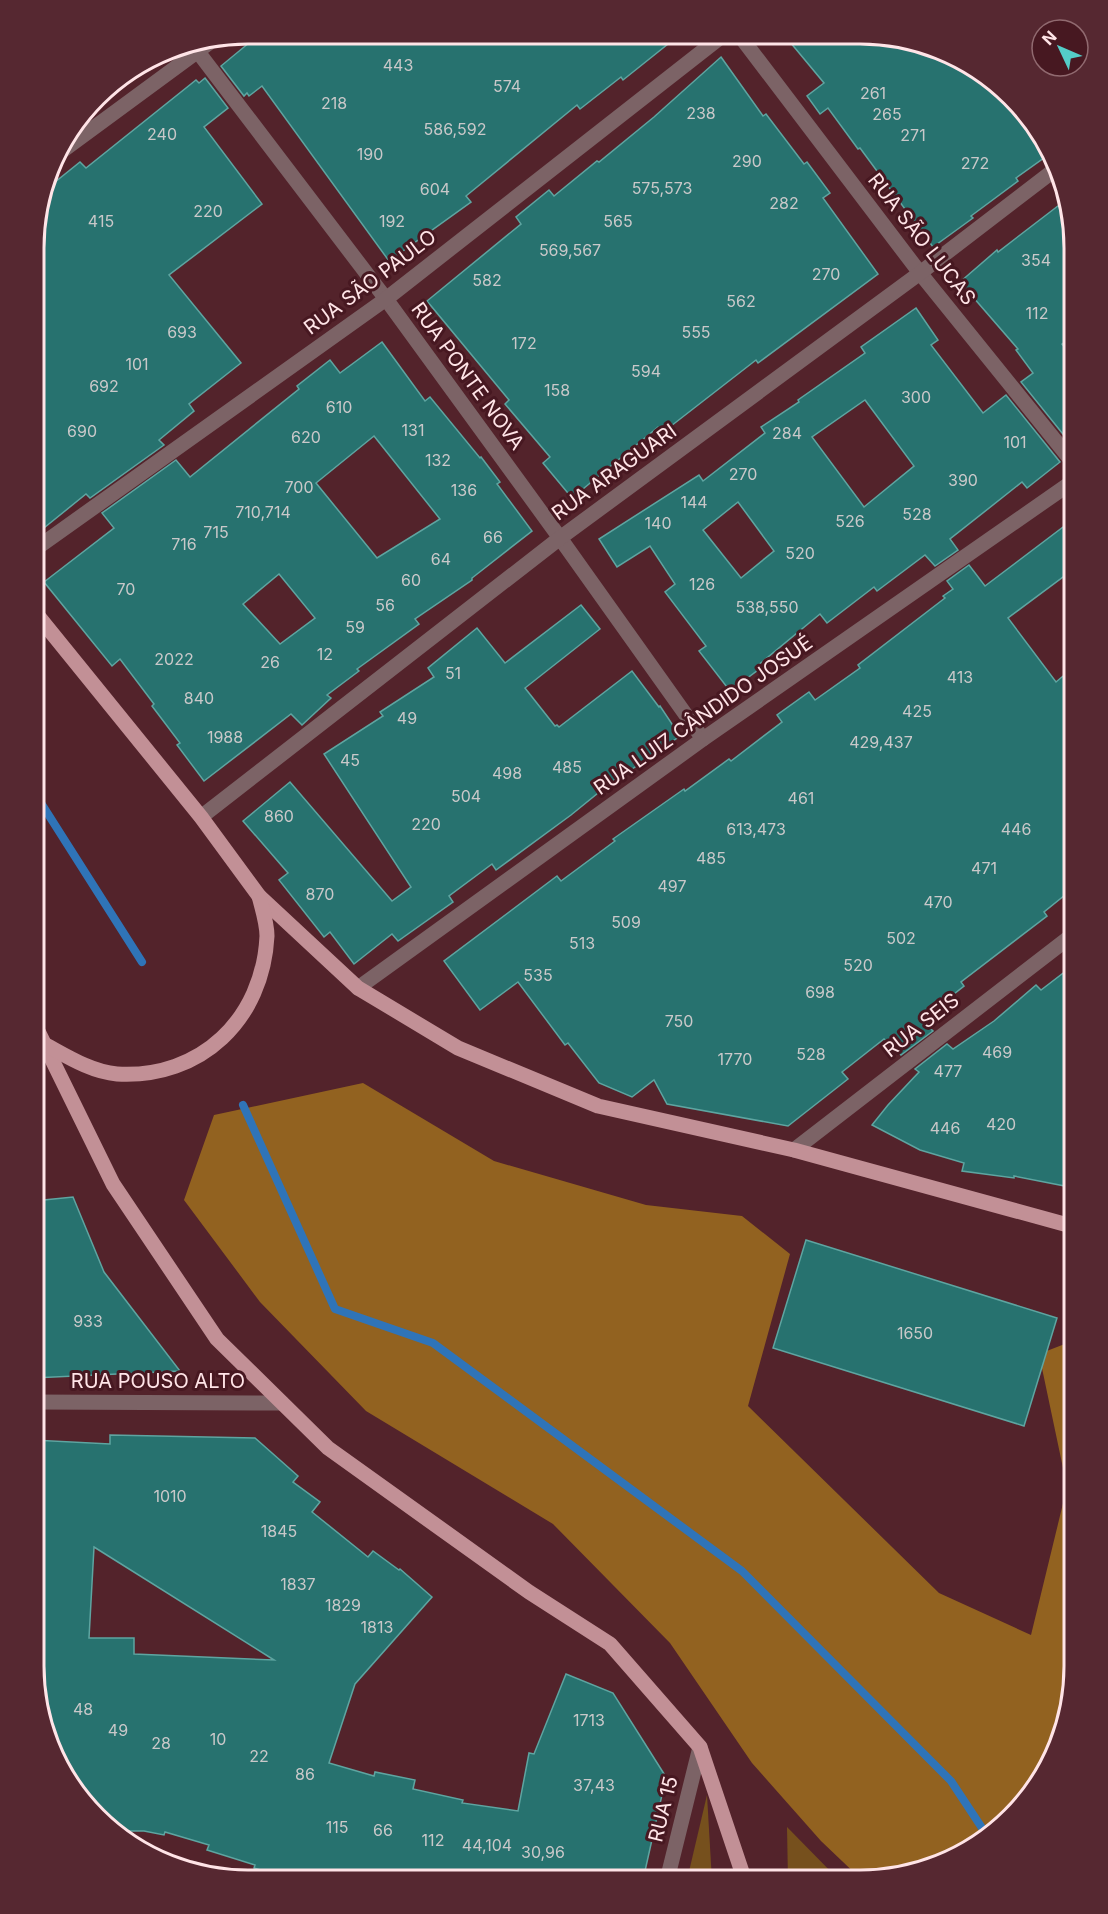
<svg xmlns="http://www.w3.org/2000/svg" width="1108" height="1914" font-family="Inter,sans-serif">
<rect width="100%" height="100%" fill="#53232b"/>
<g fill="#76501d">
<path d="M707,1795L712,1881L687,1880Z"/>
<path d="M787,1827L840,1881H788Z"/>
</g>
<path fill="#926220" d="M363,1083L494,1161L646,1205L742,1216L790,1254L748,1406L939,1593L1031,1635L1067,1487L1039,1354L1075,1340V1681L1059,1748L1030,1797L980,1845L930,1869L863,1881L821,1841L752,1763L670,1643L553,1524L366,1411L260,1302L184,1200L214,1115Z"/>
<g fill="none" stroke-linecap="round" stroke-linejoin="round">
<g stroke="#2f74b8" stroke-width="8">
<path d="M34,792L142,962"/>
<path d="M243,1105L335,1309L433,1343L742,1571L951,1781L988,1837"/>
</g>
</g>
<g fill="#27726f" stroke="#5ea5a1" stroke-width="1.5" fill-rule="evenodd">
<path d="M261,33H299L678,36L623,80L621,77L580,109L577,105L466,196L471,202L389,261L262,86L249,96L247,93L244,96L221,66Z"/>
<path d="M785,36L902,37L996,83L1048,155L1016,178L1018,181L971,216L973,218L933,247L860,148L858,149L828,108L820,114L807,96L824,83Z"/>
<path d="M721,57L763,116L766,114L804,164L807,162L830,193L823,198L878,274L758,363L756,360L662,433L658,427L572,498L543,463L550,457L505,404L509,400L427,301L521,224L516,217L549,190L554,196L597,161L599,162L654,117Z"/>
<path d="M205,78L228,108L204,127L262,204L169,275L241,363L189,404L194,411L159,440L164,445L90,498L86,494L34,536L35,220L44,191L80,162L86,168L196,80L199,83Z"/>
<path d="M1067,199L1075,248V334L1062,344L1075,360V449L1021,382L1033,373L1016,350L1018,349L960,282L997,250L998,252Z"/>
<path d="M916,308L938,340L931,345L983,413L1006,395L1060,462L1027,488L1022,482L950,539L958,550L935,566L925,555L877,591L874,587L827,623L820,614L756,667L758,670L730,691L699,651L706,646L665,592L675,584L650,546L617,567L599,539L699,475L703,481L765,433L761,427L799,402L798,400L865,353L861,347ZM865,400L914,466L864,507L812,437ZM738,502L774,551L741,578L703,530Z"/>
<path d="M382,342L425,401L430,397L480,458L481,457L500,482L497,484L532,531L472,578V580L415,619L419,624L357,669L359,671L327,695L331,698L302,725L291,714L204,781L177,745L180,743L152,706L154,704L120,659L112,666L44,582L114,528L102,513L176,460L190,477L299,389L297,386L330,360L340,373ZM374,436L440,519L377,558L316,483ZM279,574L315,618L280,644L243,604Z"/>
<path d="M1075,518V568L1008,618L1056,682L1075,666V887L1044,912L1047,916L961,982L964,986L921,1020L933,1031L901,1055L884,1039L842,1072L848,1079L788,1126L667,1104L654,1080L632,1097L599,1083L568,1043L565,1045L518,982L480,1010L444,961L557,876L561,881L615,841L613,839L684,789L685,791L729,759L731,761L782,722L777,715L809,692L815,700L860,668L858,665L945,598L943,596L953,589L947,581L969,565L985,586Z"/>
<path d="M581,605L600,629L525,688L555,726L557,725L559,727L632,671L659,707L660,706L680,736L625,774L624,772L571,815L496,870L492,864L449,896L453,902L398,941L392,934L354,964L330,932L324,937L279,880L288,873L243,821L290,782L392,901L411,887L324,754L383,716L380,712L434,677L428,668L477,628L505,663Z"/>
<path d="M1075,964V1188L1014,1176V1178L962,1171L964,1163L920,1150L872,1125L888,1105L919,1072L915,1069L947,1044L953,1049L994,1021L1036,985L1041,990Z"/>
<path d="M73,1197L104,1272L180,1371L33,1378L34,1201Z"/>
<path d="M806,1240L1057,1318L1024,1426L773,1348Z"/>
<path d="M110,1435L255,1438L298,1476L293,1482L320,1502L312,1512L368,1557L373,1551L399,1570L400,1569L432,1597L355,1684L329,1763L374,1776L375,1772L415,1780L413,1789L463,1800L462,1803L518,1811L529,1753L534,1754L566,1674L613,1693L666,1777L643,1880L290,1879L254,1868L255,1865L207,1850L209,1845L165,1832L164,1835L144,1831H111L77,1797L45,1736L33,1666V1440L110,1444ZM94,1547L274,1660L134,1654V1638H89Z"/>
</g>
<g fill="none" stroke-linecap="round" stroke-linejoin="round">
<g stroke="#7c6366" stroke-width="15">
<path d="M740,36L920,273L1075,465"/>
<path d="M192,44L386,299L560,538L703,739"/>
<path d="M54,157L213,40"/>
<path d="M34,550L386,299L722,36"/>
<path d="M201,817L560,538L920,273L1057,168"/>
<path d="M358,988L703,739L1075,480"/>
<path d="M794,1150L1075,933"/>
<path d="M33,1402L282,1403"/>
<path d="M192,1868L222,1879"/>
<path d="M667,1880L700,1747"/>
</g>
<g stroke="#c29096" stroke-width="15">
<path d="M34,611L201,817L259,896L358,988L458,1048L598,1106L794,1150L1075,1227"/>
<path d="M34,1023L113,1184L217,1339L328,1448L529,1592L610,1644L700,1747L745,1881"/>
<path d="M46,1045C68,1057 92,1072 117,1074C201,1079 263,1019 267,936C267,923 262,908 259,896"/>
</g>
</g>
<g text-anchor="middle" stroke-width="6" stroke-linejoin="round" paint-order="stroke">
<g font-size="16" fill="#c9c8c9">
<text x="398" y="71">443</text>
<text x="507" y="92">574</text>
<text x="873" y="99">261</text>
<text x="334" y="109">218</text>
<text x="701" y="119">238</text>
<text x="887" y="120">265</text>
<text x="455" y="135">586,592</text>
<text x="162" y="140">240</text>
<text x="913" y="141">271</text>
<text x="370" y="160">190</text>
<text x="747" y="167">290</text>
<text x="975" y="169">272</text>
<text x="662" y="194">575,573</text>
<text x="435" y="195">604</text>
<text x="784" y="209">282</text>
<text x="208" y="217">220</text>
<text x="101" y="227">415</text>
<text x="392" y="227">192</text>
<text x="618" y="227">565</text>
<text x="570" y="256">569,567</text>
<text x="1036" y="266">354</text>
<text x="826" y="280">270</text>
<text x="487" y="286">582</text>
<text x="741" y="307">562</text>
<text x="1037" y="319">112</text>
<text x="182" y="338">693</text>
<text x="696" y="338">555</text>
<text x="524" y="349">172</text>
<text x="137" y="370">101</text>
<text x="646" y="377">594</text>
<text x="104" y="392">692</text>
<text x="557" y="396">158</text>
<text x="916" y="403">300</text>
<text x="339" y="413">610</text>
<text x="413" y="436">131</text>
<text x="82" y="437">690</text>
<text x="787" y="439">284</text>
<text x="306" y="443">620</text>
<text x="1015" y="448">101</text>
<text x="438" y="466">132</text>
<text x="743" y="480">270</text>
<text x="963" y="486">390</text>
<text x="299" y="493">700</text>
<text x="464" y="496">136</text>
<text x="694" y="508">144</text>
<text x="263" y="518">710,714</text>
<text x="917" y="520">528</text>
<text x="850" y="527">526</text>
<text x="658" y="529">140</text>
<text x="216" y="538">715</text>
<text x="493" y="543">66</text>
<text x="184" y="550">716</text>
<text x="800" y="559">520</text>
<text x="441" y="565">64</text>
<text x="411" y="586">60</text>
<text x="702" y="590">126</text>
<text x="126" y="595">70</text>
<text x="385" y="611">56</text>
<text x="767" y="613">538,550</text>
<text x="355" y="633">59</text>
<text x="325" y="660">12</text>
<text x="174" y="665">2022</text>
<text x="270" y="668">26</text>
<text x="453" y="679">51</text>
<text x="960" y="683">413</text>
<text x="199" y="704">840</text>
<text x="917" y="717">425</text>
<text x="407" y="724">49</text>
<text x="225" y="743">1988</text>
<text x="881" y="748">429,437</text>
<text x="350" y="766">45</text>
<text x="567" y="773">485</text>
<text x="507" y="779">498</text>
<text x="466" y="802">504</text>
<text x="801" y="804">461</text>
<text x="279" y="822">860</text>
<text x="426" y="830">220</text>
<text x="756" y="835">613,473</text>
<text x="1016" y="835">446</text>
<text x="711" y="864">485</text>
<text x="984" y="874">471</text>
<text x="672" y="892">497</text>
<text x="320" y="900">870</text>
<text x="938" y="908">470</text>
<text x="626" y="928">509</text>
<text x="901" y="944">502</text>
<text x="582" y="949">513</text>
<text x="858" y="971">520</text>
<text x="538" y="981">535</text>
<text x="820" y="998">698</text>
<text x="679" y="1027">750</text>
<text x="997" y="1058">469</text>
<text x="811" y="1060">528</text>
<text x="735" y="1065">1770</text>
<text x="948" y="1077">477</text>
<text x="1001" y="1130">420</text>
<text x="945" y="1134">446</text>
<text x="88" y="1327">933</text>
<text x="915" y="1339">1650</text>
<text x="170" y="1502">1010</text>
<text x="279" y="1537">1845</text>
<text x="298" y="1590">1837</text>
<text x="343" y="1611">1829</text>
<text x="377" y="1633">1813</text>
<text x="83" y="1715">48</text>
<text x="589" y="1726">1713</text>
<text x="118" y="1736">49</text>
<text x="218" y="1745">10</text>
<text x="161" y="1749">28</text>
<text x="259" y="1762">22</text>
<text x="305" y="1780">86</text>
<text x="594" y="1791">37,43</text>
<text x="337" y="1833">115</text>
<text x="383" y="1836">66</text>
<text x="433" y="1846">112</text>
<text x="487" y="1851">44,104</text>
<text x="543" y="1858">30,96</text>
</g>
<g font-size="20" fill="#ffe4e7" stroke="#471821">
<text transform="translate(922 239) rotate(52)" y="7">RUA SÃO LUCAS</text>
<text transform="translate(370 282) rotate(-37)" y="7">RUA SÃO PAULO</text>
<text transform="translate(468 376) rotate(54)" y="7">RUA PONTE NOVA</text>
<text transform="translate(614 472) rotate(-36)" y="7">RUA ARAGUARI</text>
<text transform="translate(703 715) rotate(-35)" y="7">RUA LUIZ CÂNDIDO JOSUÉ</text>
<text transform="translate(921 1025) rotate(-38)" y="7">RUA SEIS</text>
<text x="158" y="1388">RUA POUSO ALTO</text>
<text transform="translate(663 1809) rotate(-76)" y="7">RUA 15</text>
</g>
</g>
<path d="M0 0H1108V1914H0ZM248 44H860A204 204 0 0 1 1064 248V1666A204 204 0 0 1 860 1870H248A204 204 0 0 1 44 1666V248A204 204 0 0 1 248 44Z" fill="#562831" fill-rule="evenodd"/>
<path fill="none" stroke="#ffe4e7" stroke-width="3" d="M248 44H860A204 204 0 0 1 1064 248V1666A204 204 0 0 1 860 1870H248A204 204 0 0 1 44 1666V248A204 204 0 0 1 248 44Z"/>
<g transform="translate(1060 48) rotate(314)"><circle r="28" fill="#471821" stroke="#916a70" stroke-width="1.5"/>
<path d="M0-4.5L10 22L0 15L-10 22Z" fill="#54cdc8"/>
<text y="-9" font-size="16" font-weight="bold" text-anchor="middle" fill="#ffe4e7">N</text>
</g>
</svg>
